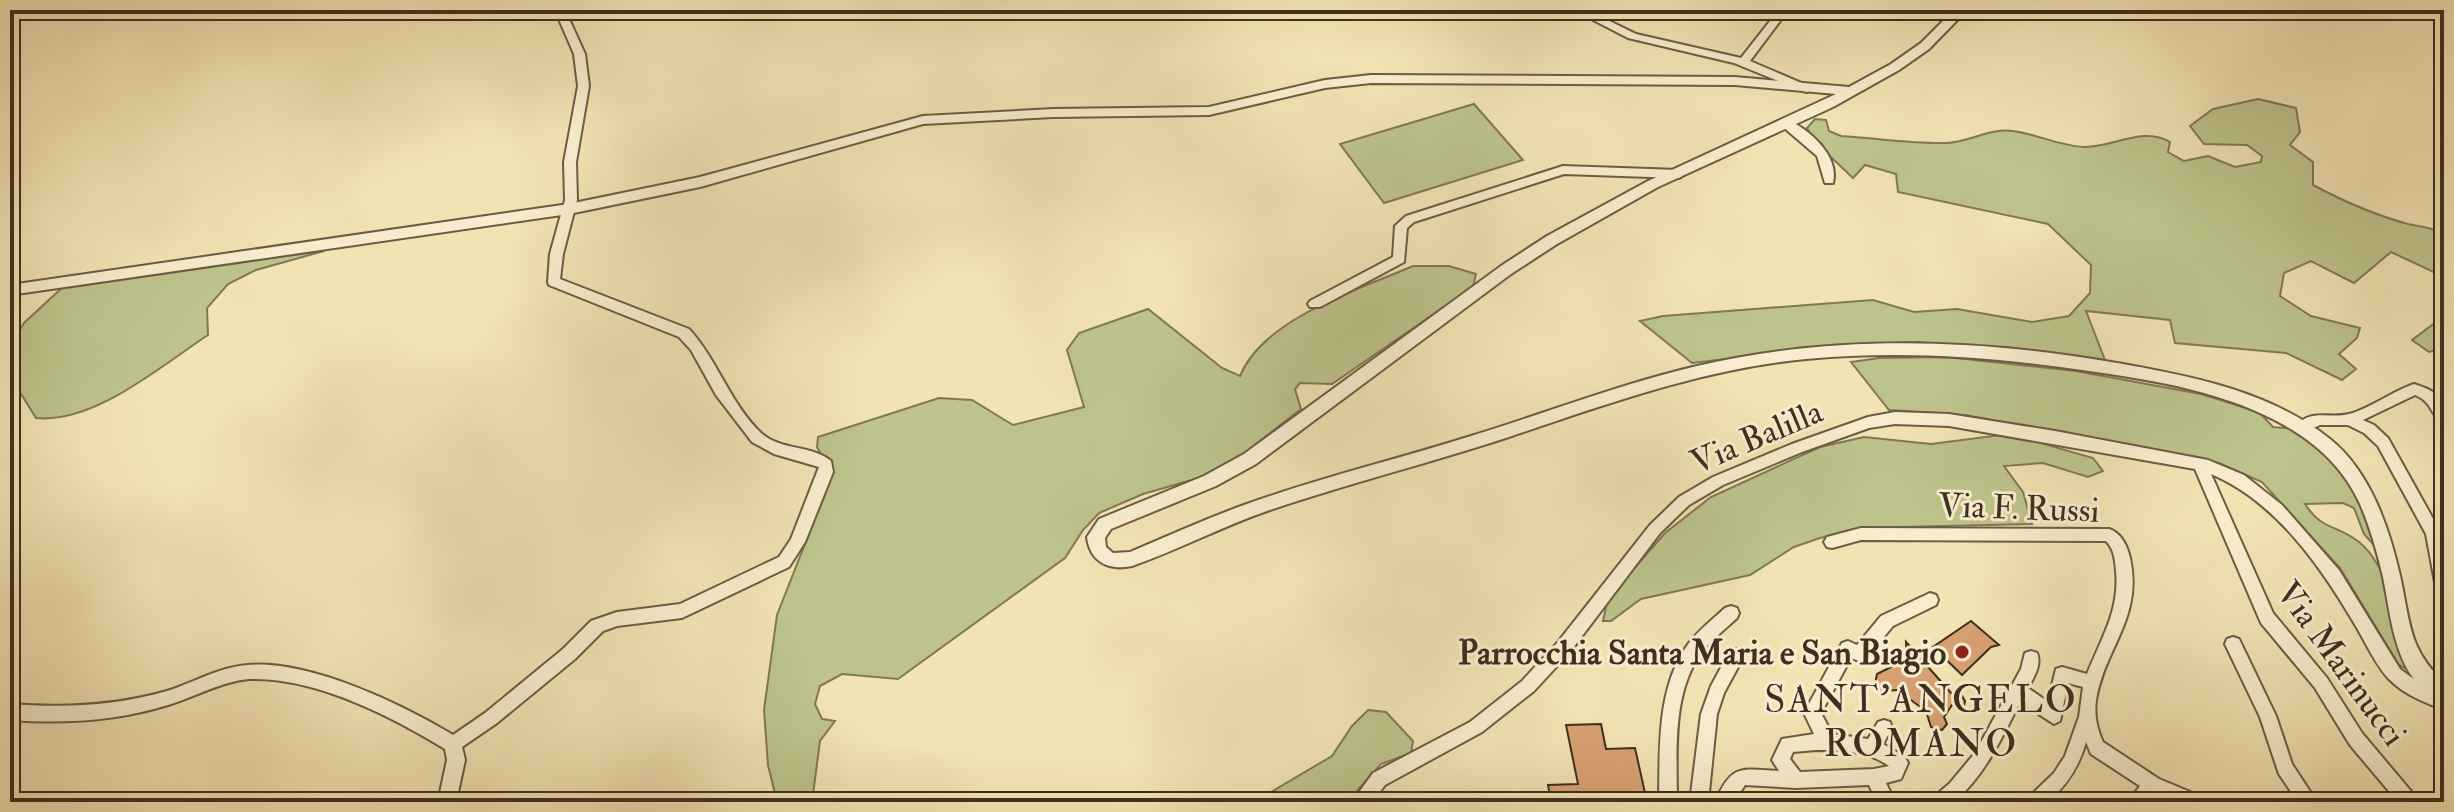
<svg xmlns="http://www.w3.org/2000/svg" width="2454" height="812" font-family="'IM FELL Double Pica',serif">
<rect width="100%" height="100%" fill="#f2e3b3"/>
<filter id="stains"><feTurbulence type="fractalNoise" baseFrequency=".0025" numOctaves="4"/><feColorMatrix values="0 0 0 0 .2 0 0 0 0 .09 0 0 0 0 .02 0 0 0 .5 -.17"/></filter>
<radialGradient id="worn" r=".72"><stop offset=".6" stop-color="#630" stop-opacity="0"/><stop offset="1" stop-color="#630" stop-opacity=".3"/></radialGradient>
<g fill="#bdc38b" stroke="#7e7955" stroke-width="2">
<path d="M2258,99L2296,108L2300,132L2290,145L2313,162V185C2343,201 2375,215 2408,224C2421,227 2432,227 2444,235V277L2391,252L2354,283L2311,261L2284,273L2280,296L2311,316L2360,328L2357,338L2339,354L2356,369L2342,380L2286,353L2175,343L2170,320L2086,311L2105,360L1919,342L1835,346L1692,363L1640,321L1663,316L1873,300L1914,312L1957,309L2032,322L2069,316L2090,293L2091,265L2048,224L1898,192L1896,174L1865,165L1853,178L1814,141L1807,128L1815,119L1826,120L1829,131L1841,136C1876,138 1912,144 1947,143C1970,142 1989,128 2013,131C2037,134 2062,147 2086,147C2113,147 2144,126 2170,142L2168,152L2184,161L2208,156L2235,167L2261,162L2262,156L2247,145L2204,144L2190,126L2213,109Z"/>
<path d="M1474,104L1523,160L1384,203L1340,144Z"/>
<path d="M324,251L256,270L228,284L207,308L208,335C161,366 94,424 36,418L10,376L11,345L24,323L65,285Z"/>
<path d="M1413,266H1449L1476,274L1473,287L1332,384L1300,383L1295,389L1301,409L1220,472L1143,494L1099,513L1083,530L1065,558L898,679L842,674L820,686L815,704L822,719L835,721L820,741L812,802H777L768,765L764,710L777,615L832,475L817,447L818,437L939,398L972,400L1013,425L1084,407L1067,350L1079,333L1148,309L1222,368L1240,376C1264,318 1358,290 1413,266Z"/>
<path d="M2444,316V348L2429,352L2412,340Z"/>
<path d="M1947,357L2076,371L2201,394L2259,412L2273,427L2297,429L2349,474L2381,553L2364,534L2354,508L2343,503L2305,504C2321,529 2333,524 2355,539C2392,564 2398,630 2409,670L2399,665L2340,568L2262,482L2219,463L1965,415L1889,410L1851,362L1879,358Z"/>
<path d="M2009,434L2093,458L2103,471L2088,477L2043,463L2004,466L2023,492L2032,524L1900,527L1861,529L1820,538L1794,547L1750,575L1641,599L1611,621H1603L1608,598L1665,533L1711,497L1820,447L1864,437L1931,444Z"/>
<path d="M1368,710L1386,712L1413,741L1411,753L1381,764L1347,802H1254L1332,756L1352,726Z"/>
</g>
<g fill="#d7a072" stroke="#3f2f1f" stroke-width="2">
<path d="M1971,621L1999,645L1991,647L1962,675L1933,647Z"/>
<path d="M1906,642L1952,694L1962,696L1965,701L1964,706L1952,705L1944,717L1947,724L1942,730L1931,727L1926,711L1897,690L1883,691L1875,684L1877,674L1907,659Z"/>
<path d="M1601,724L1606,749L1635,748L1647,802H1551L1548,785L1578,784L1566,725Z"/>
</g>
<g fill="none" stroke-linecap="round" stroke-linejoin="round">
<g stroke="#6c5c44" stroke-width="4">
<g id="minor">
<path d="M555,10H565L585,54L589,86L576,162L577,200L563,254L560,279L689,329C717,359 731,405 761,433C781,451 812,445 831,461L833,472L805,542L789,567L682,618L617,626L603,631L575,659L497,723L462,747L465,760L456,802H438L447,760L445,749C391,716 315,677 250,679C222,681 195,697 168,705C117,721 64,724 10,720V704C63,708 115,706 167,691C193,683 219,667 248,665C309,660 400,703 453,735L485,713L563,649L591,621L617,612L680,604L779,557L791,539L819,467L774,454L752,442L716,395L691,350L679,337L549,285L548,282L550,254L565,200L564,162L578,86L574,54Z"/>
<path d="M1574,10H1587L1636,34L1741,58L1770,21L1769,10H1779L1780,21L1750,61L1813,88L1807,92L1803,91L1734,63L1628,38Z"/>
<path d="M2434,10H2444V17Z"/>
<path d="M1786,119C1809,129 1840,156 1833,183H1825L1817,156L1782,126L1780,123Z"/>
<path d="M1563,166L1679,170L1685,174L1679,178L1564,174L1414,222L1407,228L1404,262L1320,307H1310L1308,304L1310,301L1393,257L1395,226L1406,216Z"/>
<path d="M2414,384C2438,392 2444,396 2444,423C2430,416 2433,402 2415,395L2363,420L2374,425L2388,438L2441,533L2444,550V595L2439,593L2436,588L2426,534L2378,446L2364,433L2348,425H2320L2302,433L2297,431L2295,427C2310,408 2329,419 2349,414C2369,409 2393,391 2414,384Z"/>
<path d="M1895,412L1949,414L2055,431L2208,460L2244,475L2282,505L2339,570L2400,669L2426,688L2444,694V710C2424,702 2405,695 2390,680C2377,668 2364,639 2354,623C2320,565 2275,501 2211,474L2273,613L2327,678L2362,733L2415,796L2418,802H2398L2350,745L2315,688L2261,623L2195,469L1949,426L1895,424L1869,428L1802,452L1723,485L1689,505L1660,533L1570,652L1534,691L1482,732L1385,785L1372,802H1352L1373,773L1470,722L1522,681L1558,642L1650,525L1679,497L1713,477L1792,444L1868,417Z"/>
<path d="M1861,528L2109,529C2121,533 2127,545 2130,558C2143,618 2105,647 2096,700C2094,714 2097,729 2103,742L2159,779L2200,796L2203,802H2174L2156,794L2149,802H2128L2140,786L2091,754L2086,742C2079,767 2067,785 2048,802H2027L2030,796L2054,773L2065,756L2079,717L2083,687L2068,683L2060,721L2054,724L2020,702C2002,738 1985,775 1954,802H1932L1935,796L1950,783L1975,753L2021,669L2025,653L2031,651L2037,653C2042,665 2034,677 2028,688L2048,702L2056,669L2062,667L2087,674C2101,639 2120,610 2116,571C2115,559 2114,549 2106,541L1861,540L1832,548L1827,547L1824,542L1827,537Z"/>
<path d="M1930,593L1936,595L1938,600L1936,605L1893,626L1865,659L1859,661L1851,658L1821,713L1832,734L1868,739L1878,722L1884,720L1890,722L1892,728L1883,744L1905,757L1908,763L1901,779L1886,783L1895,802H1877L1869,785L1796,788L1745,785L1734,802H1715C1732,763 1741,769 1779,771L1772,760L1782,739L1814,734L1804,713L1842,643L1848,641L1857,645L1881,616ZM1816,750C1842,750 1868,751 1889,766L1874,769L1800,772L1790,759L1793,752Z"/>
<path d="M1731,606L1737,608L1739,613L1737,618C1723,631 1707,643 1697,659C1672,700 1677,756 1677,802H1659C1660,750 1656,687 1689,643C1699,630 1713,619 1725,608Z"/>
<path d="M2233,637L2239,639L2276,716L2292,764L2317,802H2298L2279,774L2260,717L2225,644L2227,639Z"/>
<path d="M1736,649L1742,651L1744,656L1724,693L1717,714L1708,802H1690L1701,714L1711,686L1730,651Z"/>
</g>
</g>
<g stroke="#6c5c44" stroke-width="4">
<path id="tertiary" d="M1954,10H1967L1929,49L1899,70L1833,107L1658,187L1557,244L1511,274L1256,464L1216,486L1111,529L1105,538L1106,547L1113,553L1130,552C1168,536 1205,519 1244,505C1318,478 1395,460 1471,436C1546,413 1620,384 1697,366C1837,333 1983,339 2123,364C2195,377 2271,392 2330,439C2371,472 2390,530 2401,580C2410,623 2409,650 2444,682V703C2395,682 2392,621 2383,577C2377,552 2370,527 2360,504C2346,473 2323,449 2294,431C2233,393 2159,381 2089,371C1995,357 1901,350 1806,359C1703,369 1607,404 1509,437C1429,463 1347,484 1267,511C1221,527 1178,550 1132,566C1109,571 1090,562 1087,537L1099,519L1204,476L1244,454L1501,266L1547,236L1648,181L1836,94L1735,85L1371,83L1325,88L1209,115L1053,117L923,124L700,187L569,214L10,295V285L569,204L700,177L923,116L1053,109L1209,107L1325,80L1371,75L1735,77L1849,87L1891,64L1921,43Z"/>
</g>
<use href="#minor" fill="#f7edce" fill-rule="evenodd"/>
<use href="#tertiary" fill="#f7edce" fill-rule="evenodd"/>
</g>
<circle fill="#8f2418" stroke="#f7edce" stroke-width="3" cx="1962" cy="652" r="8"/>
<g text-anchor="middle" stroke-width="6" stroke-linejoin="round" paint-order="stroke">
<g font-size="34" fill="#3f2f1f" stroke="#f7edce">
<text transform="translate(1756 436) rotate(-23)" y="12">Via Balilla</text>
<text transform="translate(2019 507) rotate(2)" y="12">Via F. Russi</text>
<text transform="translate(2342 663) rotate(54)" y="12">Via Marinucci</text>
</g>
<g font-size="34" font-weight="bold" fill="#3f2f1f" stroke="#f7edce" text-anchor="end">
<text x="1946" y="664">Parrocchia Santa Maria e San Biagio</text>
</g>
<g font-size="38" letter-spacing="2" fill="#3f2f1f" stroke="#f7edce">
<text x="1921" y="712">SANT'ANGELO<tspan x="1921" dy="44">ROMANO</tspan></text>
</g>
</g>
<rect width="2454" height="812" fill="none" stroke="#f2e3b3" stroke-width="40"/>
<rect x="12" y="12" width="2430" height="788" fill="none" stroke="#3f2f1f" stroke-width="4"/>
<rect x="20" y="20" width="2414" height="772" fill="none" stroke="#3f2f1f" stroke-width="2"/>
<rect width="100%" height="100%" filter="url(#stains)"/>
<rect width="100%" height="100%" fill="url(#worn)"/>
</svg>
